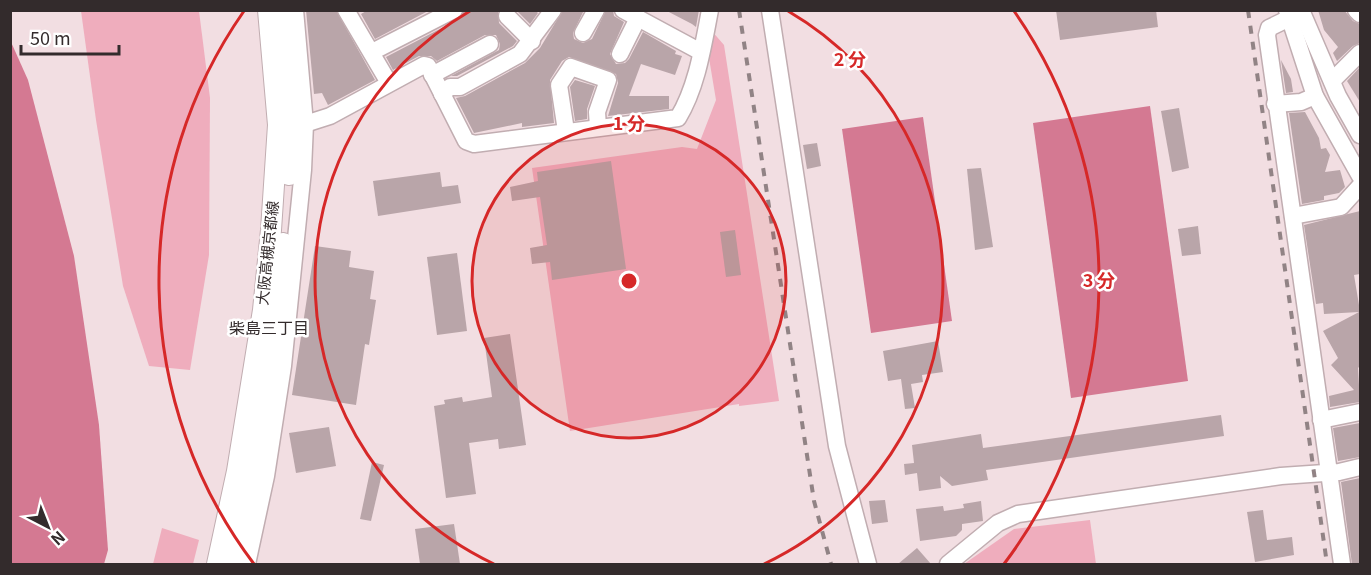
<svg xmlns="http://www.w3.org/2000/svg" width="1371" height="575" font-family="Georgia,'Noto Sans JP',serif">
<rect width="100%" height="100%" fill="#f2dee2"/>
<g fill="#efadbd">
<path d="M81,11H199L210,98L209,255L190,370L149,366L123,286L96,120Z"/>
<path d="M711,30L724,45L779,401L739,406V404L570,431L532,168L682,147L697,149L716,100L709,58L706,54Z"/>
<path d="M1090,520L1096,564H964L1014,529Z"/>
<path d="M162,528L199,540L193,564H153Z"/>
</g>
<g fill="#d47992">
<path d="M11,42L28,80L74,256L99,425L108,550L104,564H11Z"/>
<path d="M1150,106L1188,381L1071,398L1033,123Z"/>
<path d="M923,117L952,321L871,333L842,129Z"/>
</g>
<g fill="#b9a5a9">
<path d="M306,10H336L375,80L328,105L322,93L314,94Z"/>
<path d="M368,10H430L375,39L361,14Z"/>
<path d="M464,10H498L499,23L517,41L513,46L457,76H451L499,50L500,44L496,35H485L437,61L431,56H419L393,70L386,57L459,19Z"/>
<path d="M516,10H535L538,13L530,24Z"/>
<path d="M563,10H584L573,33L574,39L583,43L592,39L606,10H613L614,16L624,22L610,54L616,64L625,63L629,59L643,32L676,51L675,54L682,56L675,75L641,64L629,96H669V109L608,116L618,83L616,74L569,57L562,61L550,80L554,123L522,127V123L474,133L456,98L465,96L525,63L540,48Z"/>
<path d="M665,10H699L696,27L692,24Z"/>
<path d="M1056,10H1156L1158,27L1060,40Z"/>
<path d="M1318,10H1344L1353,21L1360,24V43L1353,46L1337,61L1333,53L1338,47L1324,30Z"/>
<path d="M1281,60L1291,79L1293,92L1286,93Z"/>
<path d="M1360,67V102L1347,81Z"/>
<path d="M575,80L595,86L587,109V119L575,121L570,87Z"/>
<path d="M1179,108L1189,168L1172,172L1161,111Z"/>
<path d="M1305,112L1319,138L1321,149L1326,148L1330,155L1325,172L1340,170L1345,187L1339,193L1324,196V200L1302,204L1289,113Z"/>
<path d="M817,143L821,166L807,169L803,145Z"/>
<path d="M611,161L626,269L552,280L550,262L532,264L530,248L547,245L540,197L512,201L510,187L538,181L537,172Z"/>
<path d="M981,168L993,247L975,250L967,169Z"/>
<path d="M440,172L442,187L458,185L461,203L378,216L373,181Z"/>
<path d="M1360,211V274L1354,275L1360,311V366L1358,368L1360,402L1330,407L1329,396L1354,390L1331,365L1338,358L1323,331L1359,312L1324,314L1323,303L1316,304L1304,225Z"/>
<path d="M1198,226L1201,254L1182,256L1178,229Z"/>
<path d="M735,230L741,275L726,277L720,232Z"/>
<path d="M315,246L351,251L349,267L374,271L370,299L376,300L369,345L365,344L356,405L292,395Z"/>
<path d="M457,253L467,331L437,335L427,257Z"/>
<path d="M510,334L526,445L499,449L498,439L469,443L476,494L446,498L434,406L445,404L444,400L462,397L463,402L492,397L484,338Z"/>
<path d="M938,341L943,372L922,375L923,382L911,384L915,408L905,409L901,379L888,381L883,351Z"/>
<path d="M1221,415L1224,436L986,470L988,480L952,486L940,476L941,488L919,491L917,473L905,475L904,464L914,463L912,445L981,434L983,448Z"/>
<path d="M1360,423V457L1338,461L1333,428Z"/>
<path d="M329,427L336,466L296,473L289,433Z"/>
<path d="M372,462L384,465L371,521L360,519Z"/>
<path d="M1360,478V564H1352L1341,482Z"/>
<path d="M885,500L888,522L872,524L869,501Z"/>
<path d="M981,501L983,521L962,524V530L956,536L920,541L916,509L943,506L944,511L964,508L963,504Z"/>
<path d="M1263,510L1267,540L1292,537L1294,555L1255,562L1247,512Z"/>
<path d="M454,524L460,564H420L415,529Z"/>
<path d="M917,548L931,564H898Z"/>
</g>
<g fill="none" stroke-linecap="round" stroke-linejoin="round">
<g stroke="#c1adb1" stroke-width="19">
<g id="minor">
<path d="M346,10L389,83"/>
<path d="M623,10L701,52"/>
<path d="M770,10L837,446L868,564"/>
<path d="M1287,10L1315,96L1360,176"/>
<path d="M1301,10L1338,96L1360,135"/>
<path d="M1356,10L1360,14"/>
<path d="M1302,12L1269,28L1267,35L1342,564"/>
<path d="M507,16L532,41"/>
<path d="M583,33L596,10"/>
<path d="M372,52L454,10"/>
<path d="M620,54L638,18"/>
<path d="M432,75L490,44"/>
<path d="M1332,81L1360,53"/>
<path d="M442,94L450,87H460L520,54L553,10"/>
<path d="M1275,104L1301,102L1315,96"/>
<path d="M305,124L330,116L424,65L428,66L466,141L474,144L678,118C697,87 703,46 710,10"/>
<path d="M566,131L559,85L571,67L608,80L597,112L598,127"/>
<path d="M1293,216L1341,207L1360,186"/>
<path d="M1321,420L1360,412"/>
<path d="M247,564L266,476L283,366L303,170L305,124L295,10"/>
<path d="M948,564L998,523L1018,514L1281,476L1339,472L1360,467"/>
</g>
</g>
<g stroke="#c1adb1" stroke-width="22">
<g id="major">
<path d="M282,10C289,65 294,120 289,175"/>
<path d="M217,564L237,471L263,310L271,230L278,125L268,10"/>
<path d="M232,564C255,458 274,351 283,243"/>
</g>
</g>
<use href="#minor" stroke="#fff" stroke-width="16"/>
<use href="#major" stroke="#fff" stroke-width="20"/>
<g stroke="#918385" stroke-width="4" stroke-dasharray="8 8" stroke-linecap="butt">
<path d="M739,10L814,501L831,564"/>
<path d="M1248,10L1327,564"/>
</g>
</g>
<circle cx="629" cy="281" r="157" fill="#d62828" fill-opacity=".12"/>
<g fill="none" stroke="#d62828" stroke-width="3">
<circle cx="629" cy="281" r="157"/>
<path d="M494 564A313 313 0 0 1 470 11M788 11A313 313 0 0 1 764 564"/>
<path d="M254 564A470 470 0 0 1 244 11M1014 11A470 470 0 0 1 1004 564"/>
</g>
<g text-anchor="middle" stroke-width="5" stroke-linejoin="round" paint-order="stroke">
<g font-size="15" fill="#332b2c" stroke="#fff">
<text transform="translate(268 253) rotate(-84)" y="5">大阪高槻京都線</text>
</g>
<g font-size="16" fill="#332b2c" stroke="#fff">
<text x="269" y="334">柴島三丁目</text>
</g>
</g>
<circle cx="629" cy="281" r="9" fill="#d62828" stroke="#fff" stroke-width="3"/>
<g font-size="18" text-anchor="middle" font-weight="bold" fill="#d62828" stroke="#fff" stroke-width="5" stroke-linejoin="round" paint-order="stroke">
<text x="850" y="66">2 分</text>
<text x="629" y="130">1 分</text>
<text x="1099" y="287">3 分</text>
</g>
<rect width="1371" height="575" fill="none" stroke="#332b2c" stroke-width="24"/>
<g transform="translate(48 527) rotate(138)" stroke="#ffffff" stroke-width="4.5" paint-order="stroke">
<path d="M0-4.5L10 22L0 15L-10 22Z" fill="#332b2c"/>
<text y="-9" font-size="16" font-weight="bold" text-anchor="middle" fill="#332b2c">N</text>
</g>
<path d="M21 45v9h98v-9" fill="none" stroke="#332b2c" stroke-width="3"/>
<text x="30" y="45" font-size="18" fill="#332b2c" stroke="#ffffff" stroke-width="4.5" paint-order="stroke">50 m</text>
</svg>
